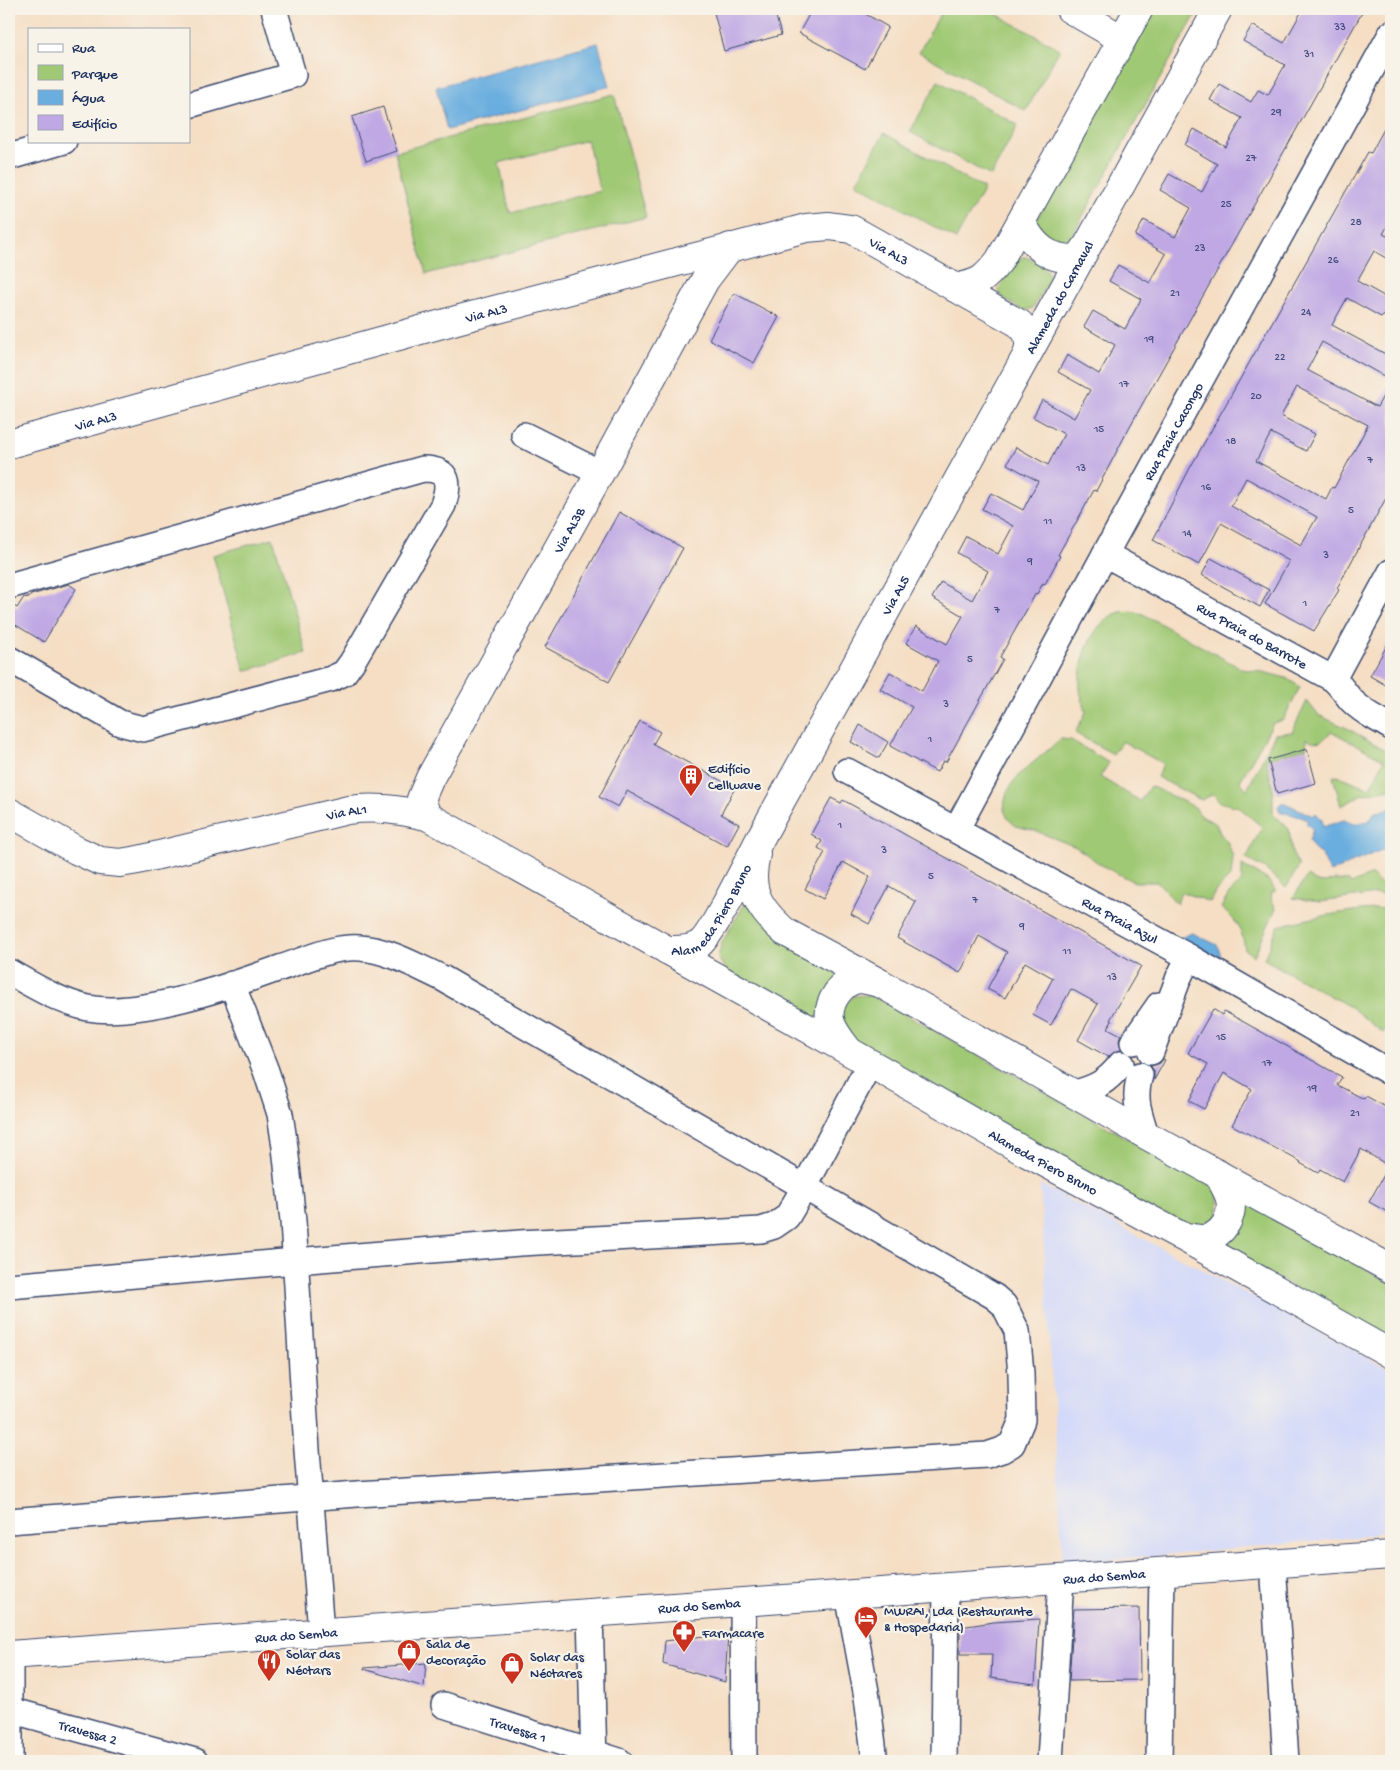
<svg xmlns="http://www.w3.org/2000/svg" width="1400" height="1770" font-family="'Gochi Hand',sans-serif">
<rect width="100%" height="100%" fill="#f7f3e8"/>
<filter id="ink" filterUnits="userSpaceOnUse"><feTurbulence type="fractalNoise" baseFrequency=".02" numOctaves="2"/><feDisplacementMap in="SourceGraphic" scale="10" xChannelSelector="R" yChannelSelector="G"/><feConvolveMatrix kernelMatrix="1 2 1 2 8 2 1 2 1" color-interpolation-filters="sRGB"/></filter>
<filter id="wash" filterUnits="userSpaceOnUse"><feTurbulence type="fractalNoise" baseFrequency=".0096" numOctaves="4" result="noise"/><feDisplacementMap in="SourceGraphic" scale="20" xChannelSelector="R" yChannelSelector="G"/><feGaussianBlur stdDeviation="1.12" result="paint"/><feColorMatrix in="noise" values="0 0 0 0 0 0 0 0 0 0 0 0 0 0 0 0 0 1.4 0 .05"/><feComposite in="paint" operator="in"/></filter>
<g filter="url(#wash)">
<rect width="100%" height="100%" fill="#f5dec4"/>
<path fill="#d3d9f9" d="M1040,1184L1391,1370V1524L1383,1530L1372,1535L1356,1537L1063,1564Z"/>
<g fill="#a0c975" stroke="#5e7c6a" fill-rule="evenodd">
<path d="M943,9H987L1060,49L1026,111L919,52Z"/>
<path d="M1153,9H1199L1070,239L1065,244C1054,241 1043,235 1037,226V219Z"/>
<path d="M938,81L1018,125L991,176L910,132Z"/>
<path d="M614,94L646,217L426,274L395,152ZM587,140L600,191L510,213L499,163Z"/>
<path d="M884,133L984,189L956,239L856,183Z"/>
<path d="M1025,257C1037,261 1045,264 1050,278L1033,308L1024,311L1004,299L998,290L1016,258Z"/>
<path d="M273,538L306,653L245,671L213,555Z"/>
<path d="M1132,611L1143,614L1242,669L1259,671L1286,678L1300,687L1283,720L1273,723L1240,781L1247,790L1275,734L1292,732L1307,701L1318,715L1345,727L1391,753V789L1360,795L1351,801L1341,806L1333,776C1342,774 1359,786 1370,788L1384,760L1331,731C1325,740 1317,746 1307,738L1306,748L1266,759L1273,789V813L1289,829L1292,853L1299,866L1286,888L1264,868L1246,859L1262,827L1239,807L1219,802L1214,794L1201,800L1157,777L1163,764L1122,741L1113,754L1075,733L1086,712C1084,705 1081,697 1080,690C1078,663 1091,621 1120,612C1124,611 1128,612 1132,611Z"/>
<path d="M1061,739L1071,740L1109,763L1100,777L1140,801L1150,786L1195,807L1200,815L1216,824L1220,833L1228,843L1233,857L1231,876L1215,892L1210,902L1181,892L1177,904L1158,882H1135L1126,878L1103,866L1076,847L1036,831L1016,826L1008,819L1004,810L1005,801L1007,793L1013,782L1022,772Z"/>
<path d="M1242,865L1268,880L1276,891L1272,892L1271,899L1276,908L1254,956L1245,950C1242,928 1238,922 1221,908L1229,894L1242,881Z"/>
<path d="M1372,875L1378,882L1391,889V896L1376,894L1320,902L1293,898L1307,876L1317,882L1325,883L1334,880L1349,881L1351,884Z"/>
<path d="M747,900L841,976L817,1023L726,970L718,958L722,942Z"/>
<path d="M1391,908V1018L1383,1033L1352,1008L1264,959L1278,926C1315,917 1352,909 1391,908Z"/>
<path d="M871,995L1218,1189V1220L1188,1232L845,1039L841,1008L854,996Z"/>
<path d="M1241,1200L1391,1283V1341L1216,1245Z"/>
</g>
<g fill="#6aaedf" stroke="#426e9e">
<path d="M598,43L610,86L447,130L436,87Z"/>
<path d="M1281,803H1285L1313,816L1316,813L1322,820L1323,827L1344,820L1355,824L1369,821L1374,813L1391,808V846L1330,872L1322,855L1316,851L1309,841L1313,829L1307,824V819L1287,813H1281L1278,807Z"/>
<path d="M1192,933L1217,945L1223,962L1180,938Z"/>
</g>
<g id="blocks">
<g fill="#bfa8e4" fill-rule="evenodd">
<path d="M713,9H774L781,35L724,51Z"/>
<path d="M812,9H857L888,27L865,69L799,33Z"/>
<path d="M1303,9H1364L1130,426L1096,491L1094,490L1088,501L1058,555L1060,556L1045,584L1043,583L1037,594L1036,593L1000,657L1003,659L963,731L946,762L943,761L937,772L890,746L912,707L880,689L890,672L922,691L938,661L906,643L916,626L947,644L963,616L932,598L941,582L972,600L988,571L957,553L966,536L998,554L1013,526L982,509L991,493L1023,510L1038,481L1007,464L1016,447L1048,465L1064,434L1033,417L1042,400L1074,418L1090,390L1058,372L1067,355L1099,374L1115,345L1084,327L1093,311L1125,329L1141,299L1109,281L1118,265L1150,283L1166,254L1135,236L1144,220L1175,237L1191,208L1160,190L1169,174L1202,192L1217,164L1185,145L1194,129L1226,147L1242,118L1210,100L1219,84L1251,102L1258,90L1268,95L1285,65L1243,41L1252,25L1284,43Z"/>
<path d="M383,107L397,151L366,161L352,117Z"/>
<path d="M1391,116V220L1383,234L1391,238V261L1374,251L1357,281L1391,300V320L1383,315L1381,317L1347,298L1332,325L1391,357V380L1322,342L1307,370L1377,407L1391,382V489L1337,588L1339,590L1314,631L1265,604L1289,561L1221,523L1199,565L1153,540L1190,468L1266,333L1368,152L1371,153ZM1297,387L1368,425L1334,488L1332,487L1326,499L1256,461L1271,433L1306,451L1315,434L1281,416ZM1246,478L1317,517L1301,545L1231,506Z"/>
<path d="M734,293L779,317L754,363L709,339Z"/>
<path d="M619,512L683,548L609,682L545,647Z"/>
<path d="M1211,558L1269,590L1260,607L1202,575Z"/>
<path d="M69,584L76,589L44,642L9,621V603L17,608L24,597L29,598L31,595Z"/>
<path d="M1391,638V688L1370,676Z"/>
<path d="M640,721L660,732L653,744L735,788L721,814L739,824L727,846L627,791L618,807L599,797Z"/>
<path d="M860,725L888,742L879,758L851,742Z"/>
<path d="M1307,749L1316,783L1277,794L1268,760Z"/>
<path d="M831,798L841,803L843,800L1141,966L1110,1020L1112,1021L1108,1028L1121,1035L1119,1041L1121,1050L1116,1051L1108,1057L1078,1040L1098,1004L1071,989L1051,1025L1033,1015L1053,978L1025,962L1005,998L987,989L1007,952L979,936L960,973L897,938L916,902L889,886L869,924L851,914L870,877L843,862L823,899L805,889L825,852L818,848L822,841L811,834Z"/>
<path d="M1213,1009L1222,1015L1224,1011L1342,1077L1337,1085L1364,1099L1366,1096L1391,1110V1214L1369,1202L1389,1166L1361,1149L1343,1182L1320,1169L1318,1173L1300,1163L1301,1162L1232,1125L1252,1089L1224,1073L1204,1109L1189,1101L1208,1064L1188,1053Z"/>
<path d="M1163,1059L1165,1060L1154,1080V1071L1151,1066L1160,1063Z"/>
<path d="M1139,1608L1140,1680L1069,1681L1074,1609Z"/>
<path d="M1039,1619L1035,1684L991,1678L992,1654H960V1627L994,1622Z"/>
<path d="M728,1633L725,1682L663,1664L665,1641Z"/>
<path d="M426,1663L424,1687L364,1669V1668Z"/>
</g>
</g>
</g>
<g filter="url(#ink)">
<use href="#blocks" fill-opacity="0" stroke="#3c496d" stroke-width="1"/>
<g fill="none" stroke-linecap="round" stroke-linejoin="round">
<g stroke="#3c496d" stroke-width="28">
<g id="street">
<path d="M189,105L293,75L274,9"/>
<path d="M9,157L64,141"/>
<path d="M524,435L600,473"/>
<path id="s1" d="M1105,554L1333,679C1341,686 1345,693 1351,700C1362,712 1378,719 1391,727"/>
<path d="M9,586L423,469C450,469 450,484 443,505L352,662L344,673L331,679L143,729L120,723L9,659"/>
<path d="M1333,679L1391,572"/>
<path id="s2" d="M847,771L1189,957L1391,1073"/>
<path id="s3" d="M956,830L1105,554L1391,34"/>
<path d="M9,972C34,986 60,1002 88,1008C139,1018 230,986 280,968C306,960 332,946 360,948C389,950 416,966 442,978L995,1297L1004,1305L1017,1331L1021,1373L1022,1420L1012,1444L1002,1450L987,1455L357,1494L9,1521"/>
<path d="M232,984L266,1071L280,1114L285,1147L293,1221L307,1450L321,1632"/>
<path d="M1133,1042L1159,1005"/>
<path d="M1151,1052L1179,977L1189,957"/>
<path d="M1140,1075C1133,1100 1139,1111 1146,1135"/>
<path d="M1072,1094C1095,1088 1106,1083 1121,1064"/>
<path d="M9,1286L295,1261L520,1243L761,1230L774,1226L787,1217L804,1188L870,1063"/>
<path d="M1273,1563L1286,1761"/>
<path d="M848,1594L867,1697L875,1761"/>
<path d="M743,1602L744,1761"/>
<path d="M590,1613L594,1761"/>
<path d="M10,1655V1761"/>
<path id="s4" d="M444,1705L619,1761"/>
<path id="s5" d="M10,1710L195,1761"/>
<path d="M944,1761L946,1587"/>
<path d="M1050,1761L1061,1579"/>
<path d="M1159,1761L1162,1571"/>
</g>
</g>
<g stroke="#3c496d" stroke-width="30">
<g id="secondary">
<path d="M1070,9L1122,39"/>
<path d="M1021,222C1034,247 1048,260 1078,259L1085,249"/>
<path d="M955,288C980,283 984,280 999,261L1139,9"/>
<path id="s6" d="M9,444L460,319L806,228L829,226L851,229L869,239L1020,324C1027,335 1031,339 1028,352"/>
<path id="s7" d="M9,812L76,850L100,861L120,863L138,860L348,810C375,806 400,810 427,816L852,1053L1027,1153L1181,1236L1391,1354"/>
<path id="s8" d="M427,816L421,799L430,778L600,473L705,280L730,247"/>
<path d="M756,854C747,890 758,908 785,932L880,983L1146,1135L1391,1269"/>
<path id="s9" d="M667,950C678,950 689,951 698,945C711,938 751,856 761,837L1218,9"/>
<path d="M849,1051C842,1042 833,1032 830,1020C827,1003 841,981 859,979C865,979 873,982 879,983"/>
<path d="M1181,1236C1188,1237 1195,1239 1201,1239C1221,1239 1234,1217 1230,1199C1228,1191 1222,1182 1218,1174"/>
<path id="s10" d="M9,1655L1391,1555"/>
</g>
</g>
<use href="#street" stroke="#fff" stroke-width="25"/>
<use href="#secondary" stroke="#fff" stroke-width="28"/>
</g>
</g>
<defs>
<g id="building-pin" transform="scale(1.25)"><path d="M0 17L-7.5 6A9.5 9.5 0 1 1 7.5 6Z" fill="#c8321e" stroke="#f7f3e8"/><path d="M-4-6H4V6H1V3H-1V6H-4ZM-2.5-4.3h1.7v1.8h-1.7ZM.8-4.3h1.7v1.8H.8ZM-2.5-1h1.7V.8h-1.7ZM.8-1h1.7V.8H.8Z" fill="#fff"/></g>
<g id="hotel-pin" transform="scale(1.25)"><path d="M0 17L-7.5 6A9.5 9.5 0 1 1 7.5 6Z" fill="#c8321e" stroke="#f7f3e8"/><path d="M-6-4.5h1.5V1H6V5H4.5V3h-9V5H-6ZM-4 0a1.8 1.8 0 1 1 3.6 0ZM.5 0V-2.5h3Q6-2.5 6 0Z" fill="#fff"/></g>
<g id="pharmacy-pin" transform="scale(1.25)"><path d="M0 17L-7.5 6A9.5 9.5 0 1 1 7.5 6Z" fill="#c8321e" stroke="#f7f3e8"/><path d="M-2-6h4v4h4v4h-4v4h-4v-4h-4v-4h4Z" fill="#fff"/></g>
<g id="shop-pin" transform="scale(1.25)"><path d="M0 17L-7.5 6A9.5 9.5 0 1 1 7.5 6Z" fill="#c8321e" stroke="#f7f3e8"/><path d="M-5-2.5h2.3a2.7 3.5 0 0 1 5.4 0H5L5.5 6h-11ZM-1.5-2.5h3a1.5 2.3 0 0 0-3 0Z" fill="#fff"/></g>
<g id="restaurant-pin" transform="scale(1.25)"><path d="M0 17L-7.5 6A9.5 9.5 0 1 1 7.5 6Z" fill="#c8321e" stroke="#f7f3e8"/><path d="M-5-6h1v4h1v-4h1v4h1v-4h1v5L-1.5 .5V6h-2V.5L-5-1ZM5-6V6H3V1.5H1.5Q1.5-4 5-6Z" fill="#fff"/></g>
</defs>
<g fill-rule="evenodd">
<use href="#building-pin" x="691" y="776"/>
<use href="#hotel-pin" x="866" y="1618"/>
<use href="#pharmacy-pin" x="684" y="1632"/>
<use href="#shop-pin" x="409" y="1651"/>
<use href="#restaurant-pin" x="269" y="1661"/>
<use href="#shop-pin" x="512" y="1664"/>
</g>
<g text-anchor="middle" stroke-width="4.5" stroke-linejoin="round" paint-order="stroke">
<g font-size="11" fill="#444d80">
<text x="1340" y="30">33</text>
<text x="1309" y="57">31</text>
<text x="1276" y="115">29</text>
<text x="1251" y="161">27</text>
<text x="1226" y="207">25</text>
<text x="1356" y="225">28</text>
<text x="1200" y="251">23</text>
<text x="1333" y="263">26</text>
<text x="1175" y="296">21</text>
<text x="1306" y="315">24</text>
<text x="1149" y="342">19</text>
<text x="1280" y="360">22</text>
<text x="1124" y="387">17</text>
<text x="1256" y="399">20</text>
<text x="1099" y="432">15</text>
<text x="1231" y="444">18</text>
<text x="1370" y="463">7</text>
<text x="1081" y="471">13</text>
<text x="1206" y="490">16</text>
<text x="1351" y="513">5</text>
<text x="1048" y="524">11</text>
<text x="1187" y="536">14</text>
<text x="1326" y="558">3</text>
<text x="1030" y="564">9</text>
<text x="1305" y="606">1</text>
<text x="997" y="613">7</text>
<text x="970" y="662">5</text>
<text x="946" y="707">3</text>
<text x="930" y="742">1</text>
<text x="840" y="828">1</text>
<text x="884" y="853">3</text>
<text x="931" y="879">5</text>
<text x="975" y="903">7</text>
<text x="1022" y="929">9</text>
<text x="1067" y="954">11</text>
<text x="1112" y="980">13</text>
<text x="1221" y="1040">15</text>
<text x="1267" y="1066">17</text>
<text x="1312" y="1091">19</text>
<text x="1355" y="1116">21</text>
</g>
<g font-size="14" fill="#1b2f5e" stroke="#f7f3e8">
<text dy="5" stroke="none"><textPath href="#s6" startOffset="915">Via AL3</textPath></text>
<text dy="5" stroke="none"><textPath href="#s9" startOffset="774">Alameda do Carnaval</textPath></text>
<text dy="5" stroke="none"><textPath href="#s6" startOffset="495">Via AL3</textPath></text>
<text dy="5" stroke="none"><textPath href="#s6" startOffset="90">Via AL3</textPath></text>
<text dy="5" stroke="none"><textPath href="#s3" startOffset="454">Rua Praia Cacongo</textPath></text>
<text dy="5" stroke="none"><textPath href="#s8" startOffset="325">Via AL3B</textPath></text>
<text dy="5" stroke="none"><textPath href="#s9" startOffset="434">Via AL5</textPath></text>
<text dy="5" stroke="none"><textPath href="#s1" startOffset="168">Rua Praia do Barrote</textPath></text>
<text dy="5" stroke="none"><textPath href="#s7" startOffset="356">Via AL1</textPath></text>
<text dy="5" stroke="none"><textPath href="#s9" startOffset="65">Alameda Piero Bruno</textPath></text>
<text dy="5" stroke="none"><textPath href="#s2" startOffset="311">Rua Praia Azul</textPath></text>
<text dy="5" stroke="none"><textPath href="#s7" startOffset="1144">Alameda Piero Bruno</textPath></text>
<text dy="5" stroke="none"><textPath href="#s10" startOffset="1098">Rua do Semba</textPath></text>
<text dy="5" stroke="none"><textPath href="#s10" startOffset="692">Rua do Semba</textPath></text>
<text dy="5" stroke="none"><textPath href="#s10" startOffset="288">Rua do Semba</textPath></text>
<text dy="5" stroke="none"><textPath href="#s4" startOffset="78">Travessa 1</textPath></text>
<text dy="5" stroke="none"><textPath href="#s5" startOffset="81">Travessa 2</textPath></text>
</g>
<g font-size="14" fill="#1b2f5e" stroke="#f7f3e8" text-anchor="start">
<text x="708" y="773">Edifício<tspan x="708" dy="16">Cellwave</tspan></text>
<text x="884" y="1615">MWRAI, Lda (Restaurante<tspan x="884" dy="16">&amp; Hospedaria)</tspan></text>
<text x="702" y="1637">Farmacare</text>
<text x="426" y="1648">Sala de<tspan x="426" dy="16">decoração</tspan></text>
<text x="286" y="1658">Solar das<tspan x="286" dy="16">Néctars</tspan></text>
<text x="530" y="1661">Solar das<tspan x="530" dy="16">Néctares</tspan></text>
</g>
</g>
<rect width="1400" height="1770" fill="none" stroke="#f7f3e8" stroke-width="30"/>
<rect x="28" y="28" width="162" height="115" fill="#f7f3e8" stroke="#9fa5b1"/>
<rect x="38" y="44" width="25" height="8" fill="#ffffff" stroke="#9fa5b1"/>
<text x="72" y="52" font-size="15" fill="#1b2f5e">Rua</text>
<rect x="38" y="65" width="25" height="15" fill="#a0c975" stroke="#9fa5b1"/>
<text x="72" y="78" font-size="15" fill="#1b2f5e">Parque</text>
<rect x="38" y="90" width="25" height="15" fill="#6aaedf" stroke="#9fa5b1"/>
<text x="72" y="102" font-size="15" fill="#1b2f5e">Água</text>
<rect x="38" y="115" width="25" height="15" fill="#bfa8e4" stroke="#9fa5b1"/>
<text x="72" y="128" font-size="15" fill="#1b2f5e">Edifício</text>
</svg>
